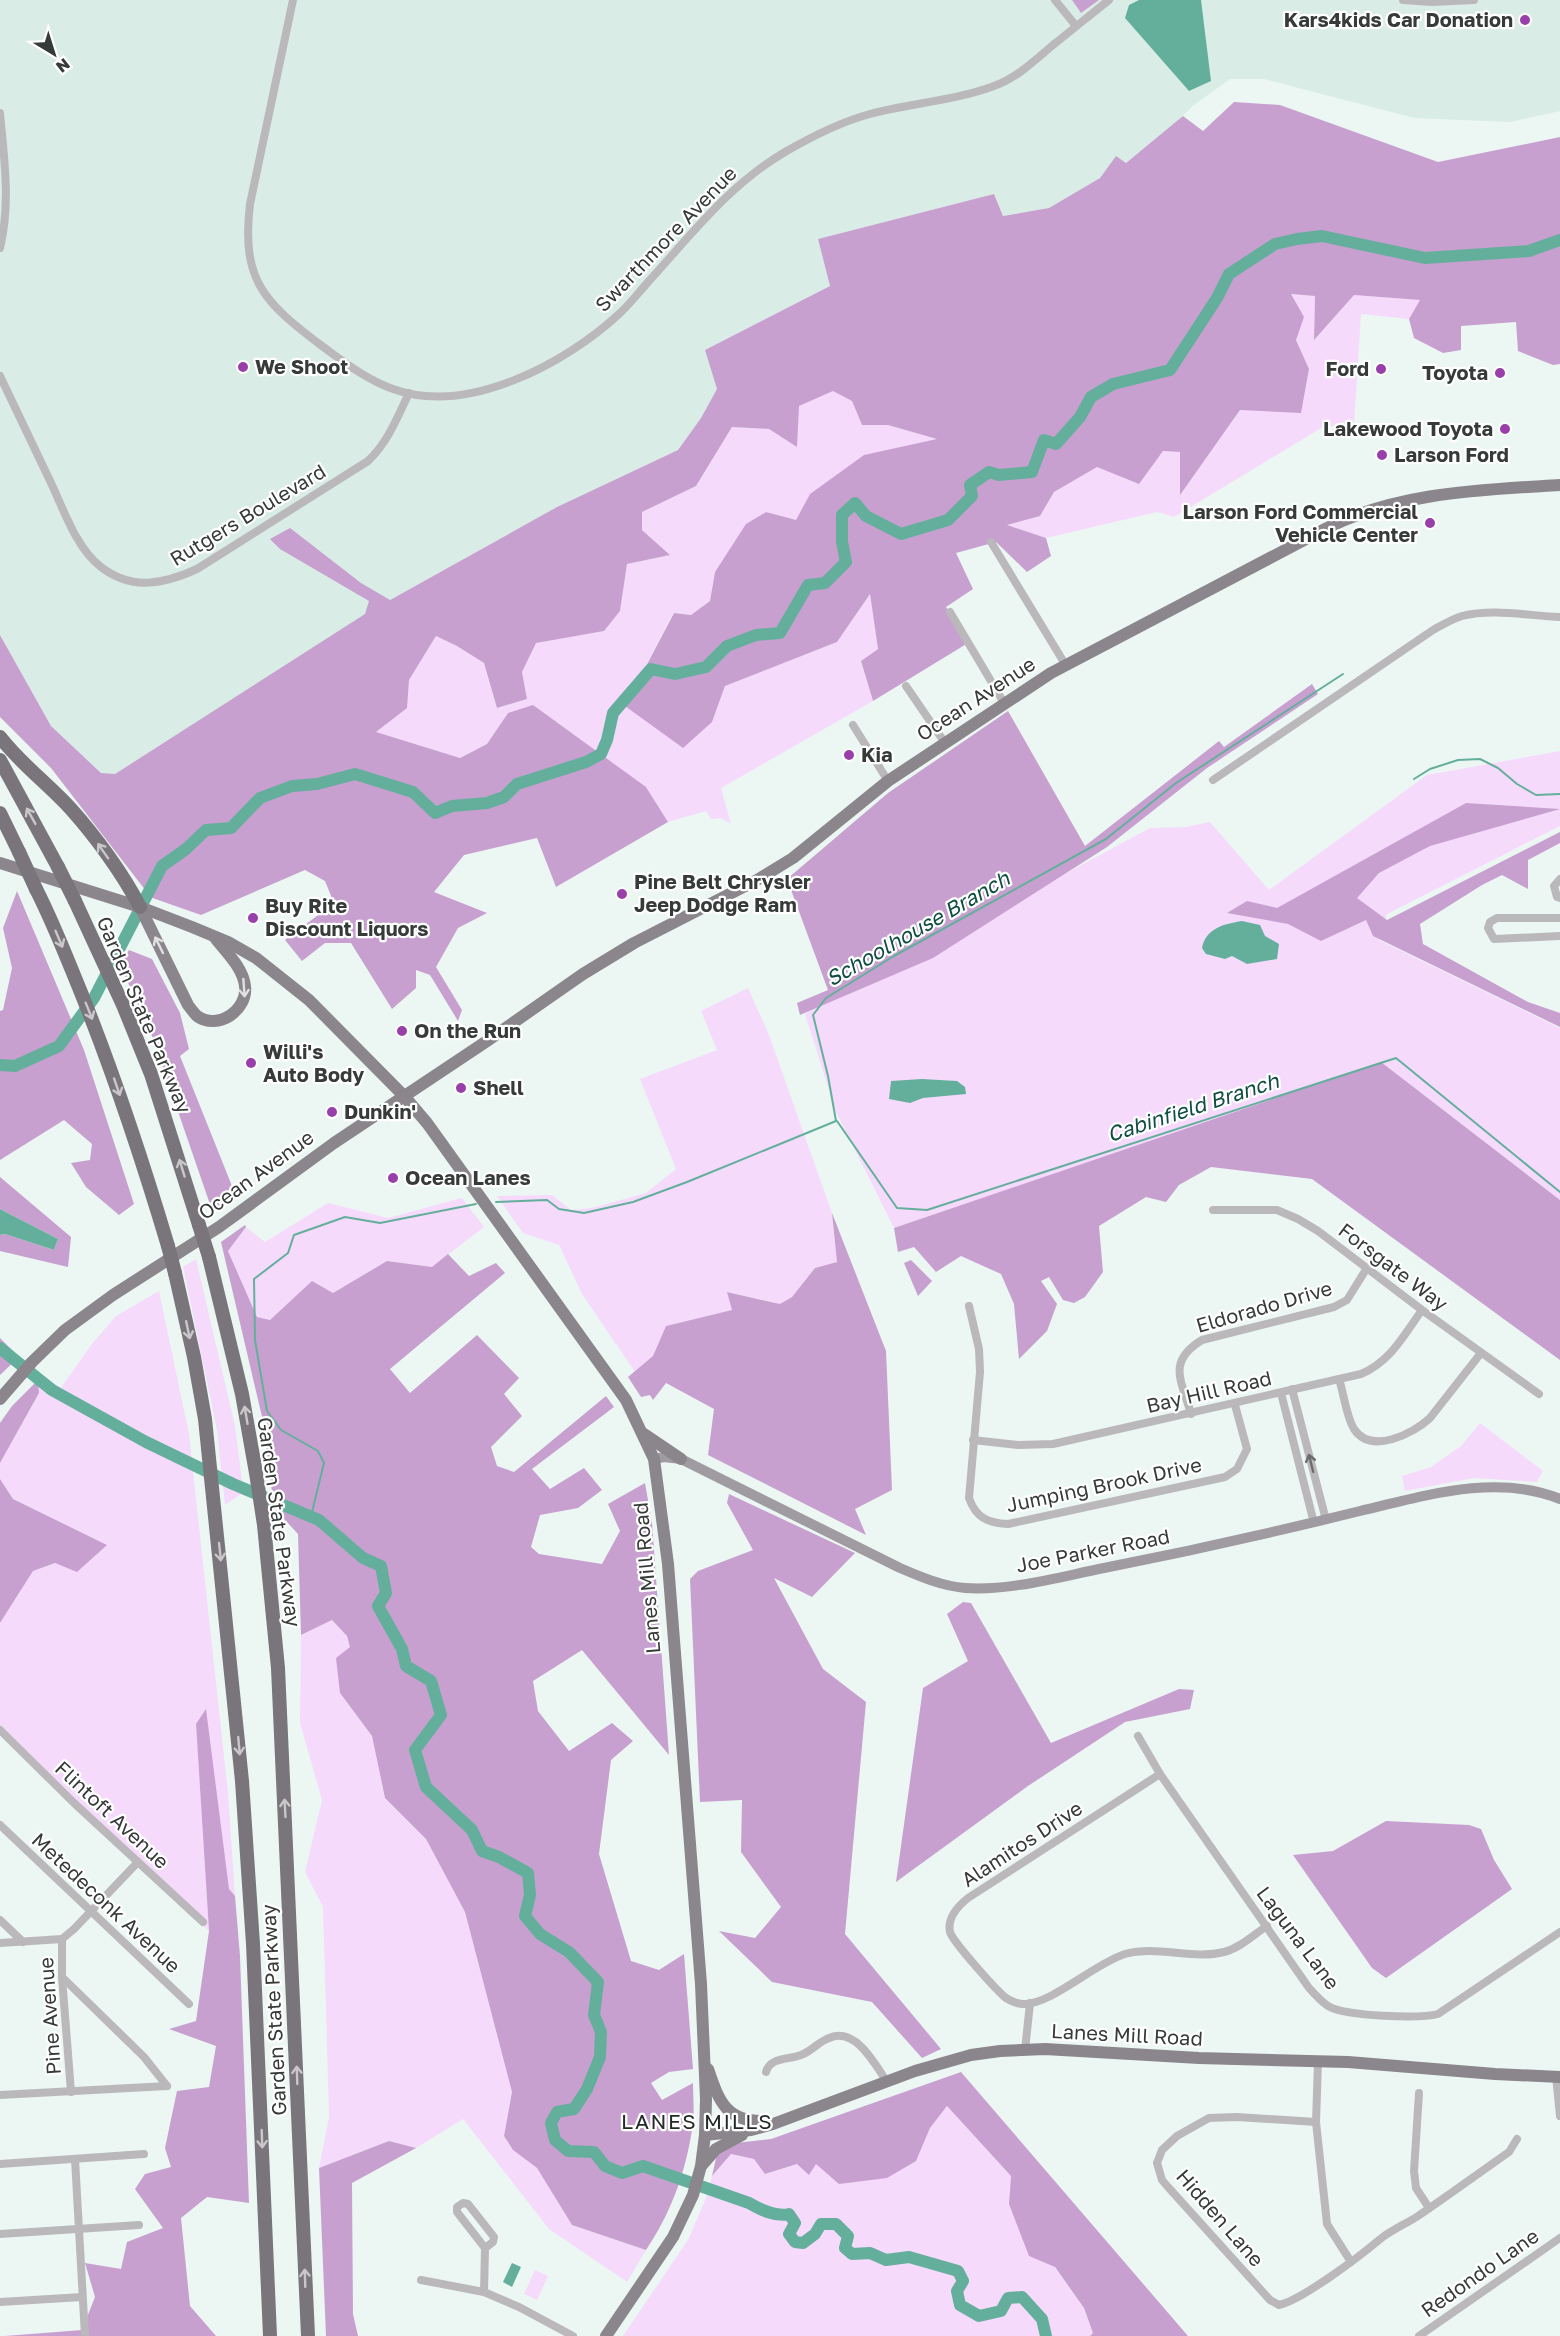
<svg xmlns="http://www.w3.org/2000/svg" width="1560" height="2336" font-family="'Golos Text',sans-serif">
<rect width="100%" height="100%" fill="#ecf7f3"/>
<path fill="#d9ece6" d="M0,0H1560V111L1510,122L1414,118L1264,79H1230L1194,105L1168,130L1125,163L1116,156L1100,178L1049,208L1003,216L994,194L818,239L830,286L705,350L717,389L701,418L678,450L557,507L377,607L115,774L101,773L51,726L0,635Z"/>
<g fill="#f6dafc">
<path d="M1291,294L1315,296L1314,339L1354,295L1421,300L1409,319L1361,314L1354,425L1323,427L1174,517L1157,512L1046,538L1005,525L1040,516L1054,492L1097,466L1139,483L1163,451L1180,452V494L1240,410L1301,412L1309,369L1296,340Z"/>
<path d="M833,390L852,401L862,425H888L938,439L810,494L796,521L766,512L715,572L710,601L691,615L673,613L625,706L712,722L725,686L837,642L870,594L878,649L861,661L873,701L721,788L731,824L721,818L711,819L706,811L668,822L646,787L508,713L487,744L460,758L375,733L406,708L409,680L436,636L457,646L484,663L497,708L527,699L522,672L536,642L604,631L620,611L627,564L670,555L642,530V512L696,486L732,427L769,429L799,406Z"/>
<path d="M1560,751V826L1387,914L1379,940L1560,1028V1200L1381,1062L939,1214L894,1228L836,1112L805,1014L1150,828L1186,827L1210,822L1269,890L1427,775Z"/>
<path d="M748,988L769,1035L832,1213L837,1262L815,1268L792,1297L780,1304L728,1292L732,1310L666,1326L654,1356L635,1372L582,1294L559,1245L523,1233L497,1196L552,1195L571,1210L592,1208L646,1193L676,1169L640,1079L717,1050L701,1011Z"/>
<path d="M462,1198L484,1227L432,1267L387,1261L333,1293L312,1282L270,1320L257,1317L228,1251L246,1227L265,1242L328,1203L388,1218Z"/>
<path d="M196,1259L235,1426L244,1496L241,1494L225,1505L217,1430L183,1267Z"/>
<path d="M159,1291L189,1434L228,1793L235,1896L229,1889L196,1724L209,1931L0,1729V1623L33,1571L107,1545L13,1499L0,1479V1463L39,1393L38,1380L42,1375L61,1388L91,1345L116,1316Z"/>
<path d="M1480,1423L1543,1471L1537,1482L1474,1478L1405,1491L1402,1476L1431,1467L1461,1446Z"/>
<path d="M332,1620L347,1636L350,1647L340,1693L372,1736L385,1798L426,1839L465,1912L512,2092L504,2136L513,2150L537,2168L572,2225L646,2250L627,2282L549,2229L463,2119L416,2148L389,2141L319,2168L329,2117L323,1907L305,1872L322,1800L300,1723L301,1635Z"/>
<path d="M947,2106L1011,2176L1009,2204L1084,2308L1093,2333L1090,2336H623L688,2240L706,2198L712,2176L731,2154L754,2159L766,2174L797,2164L916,2161L930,2128Z"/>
<path d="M535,2270L548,2276L537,2300L524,2294Z"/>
</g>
<g fill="#c7a0d0">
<path d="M1072,0H1099L1081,13Z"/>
<path d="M1234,102L1280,105L1438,162L1560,137V364L1553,365L1518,351L1516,322L1461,326V350L1443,353L1414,338L1409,319L1420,300L1354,295L1314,340L1315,296L1291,294L1304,317L1296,340L1309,369L1301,413L1240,410L1180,495V452L1163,451L1139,484L1097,467L1054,492L1040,516L1007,525L1046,538L1051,556L1027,572L996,542L956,553L973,589L946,607L968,643L873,701L861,661L878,649L870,594L837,642L725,686L712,722L683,748L625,706L674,613L691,615L710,601L715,572L746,524L766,512L796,520L810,494L864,455L937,439L888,425H862L852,401L833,391L799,406L797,447L769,429L732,427L696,486L642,512V530L670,555L627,564L620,611L604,631L536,643L522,672L527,699L497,708L484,663L457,646L436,636L409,680L407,708L376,732L460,758L487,744L508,713L533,705L646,787L668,822L556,887L537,838L464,855L434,892L487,913L458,928L436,967L462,1010L458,1021L430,975L416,970V988L392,1009L351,943H325L302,961L285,940L334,903L325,881L305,870L201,915L144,895L146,891L51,768L0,717V635L51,726L101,773L115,774L365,614L369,601L280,549L270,539L290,528L361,583L390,600L557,507L678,450L701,418L717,389L705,350L830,286L818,239L994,194L1003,216L1049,208L1100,178L1116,156L1126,163L1183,116L1203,131Z"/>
<path d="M1312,684L1318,694L1207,768L1107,847L933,958L800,1015L797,1003L828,990L787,879L888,793L1008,711L1085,846L1219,741L1224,747Z"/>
<path d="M1466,803L1560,809L1430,846L1379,873L1357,898L1387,920L1560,832V843L1528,860V889L1502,875L1482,885L1420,924L1423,944L1528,1002L1560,1013V1027L1373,936L1366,920L1321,941L1288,924L1227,913L1247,901L1277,908Z"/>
<path d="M17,891L84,1050L134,1204L119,1215L86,1187L71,1163L90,1160L92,1144L64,1120L0,1160V1011L3,1010L12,968L3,928Z"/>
<path d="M129,950L152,959L180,1013L189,1049L180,1056L236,1196L213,1213L152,1036L120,965Z"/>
<path d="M1381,1062L1560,1200V1360L1312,1179L1211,1167L1179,1185L1166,1202L1146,1197L1099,1226L1103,1272L1085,1297L1074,1303L1063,1300L1049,1277L1041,1281L1057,1304L1047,1331L1019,1359L1014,1304L1001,1274L961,1256L936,1272L914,1247L898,1252L894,1228Z"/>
<path d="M0,1177L71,1237L68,1267L0,1251V1235L5,1234L54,1250L58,1239L0,1209Z"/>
<path d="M832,1213L886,1351L892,1490L855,1509L866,1535L708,1455L714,1409L666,1383L653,1400L650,1395L641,1397L628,1377L653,1356L666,1326L732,1310L727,1292L780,1304L792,1297L815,1268L837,1262Z"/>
<path d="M245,1225L246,1227L228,1251L257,1317L270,1320L312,1281L333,1293L387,1261L432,1267L448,1254L469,1276L496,1263L505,1273L390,1369L410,1393L477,1335L519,1378L504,1394L522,1416L491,1447L497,1466L514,1472L606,1396L614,1407L532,1469L550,1489L584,1468L602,1490L578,1508L540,1515L531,1547L539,1554L602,1564L620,1531L608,1504L645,1483L652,1523L669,1755L582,1650L533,1681L538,1711L569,1751L612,1723L633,1741L611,1760L599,1854L631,1961L659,1970L684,1954L693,2069L669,2072L651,2083L662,2100L693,2083C693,2098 695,2115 692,2130C685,2174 671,2213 646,2250L572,2225L537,2168L513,2150L504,2136L512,2092L465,1912L426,1839L385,1798L372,1736L340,1693L336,1658L350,1647L347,1636L332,1620L301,1635L298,1534L274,1508L263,1421L221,1242Z"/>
<path d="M911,1260L932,1281L918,1296L904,1263Z"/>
<path d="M0,1338L19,1357L0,1375Z"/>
<path d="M38,1380L39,1393L0,1463V1423L12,1406Z"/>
<path d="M0,1479L13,1499L107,1545L77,1572L55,1563L33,1571L0,1623Z"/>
<path d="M729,1494L855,1553L812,1597L774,1578L823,1669L866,1702L845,1934L941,2049L922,2058L872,2002L772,1982L719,1931L755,1938L781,1907L741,1852L742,1800L700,1802L690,1579L698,1571L753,1550L727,1503Z"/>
<path d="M963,1602L971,1603L1051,1743L1179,1689L1194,1690L1190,1709L1125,1722L1028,1786L896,1882L923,1688L968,1661L947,1614Z"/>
<path d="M206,1709L229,1889L235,1896L240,1956L249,2203L207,2197L181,2218L190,2306L216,2336H5L82,2330L95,2297L85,2263L121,2269L127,2242L163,2228L135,2189L145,2174L171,2167L165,2148L177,2091L209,2087L216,2046L169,2029L196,2021L209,1931L196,1724Z"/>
<path d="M1386,1821L1469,1825L1481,1829L1494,1860L1512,1889L1386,1978L1372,1968L1293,1855L1333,1851Z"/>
<path d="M961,2072L1188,2336H1090L1093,2333L1084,2308L1055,2267L1029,2256L1009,2204L1011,2176L947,2106L930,2128L916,2161L887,2178L839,2184L816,2164L809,2175L797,2164L765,2174L754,2159L731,2154L712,2176L719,2145L771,2139Z"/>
<path d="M389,2141L416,2148L352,2183L353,2314L358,2336H326L319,2168Z"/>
</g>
<g fill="#64af9b">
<path d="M1139,0H1201L1211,81L1189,91L1125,18L1129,5Z"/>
<path d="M1242,921L1260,925L1265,936L1279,944L1277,959L1247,964L1232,956L1225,959L1206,954L1202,948C1206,928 1224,924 1242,921Z"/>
<path d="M922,1079L957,1081L965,1087L966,1094L923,1098L910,1103L889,1099L891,1081Z"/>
<path d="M0,1209L58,1239L54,1250L5,1234L0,1235Z"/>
<path d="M512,2263L521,2267L512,2287L503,2282Z"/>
</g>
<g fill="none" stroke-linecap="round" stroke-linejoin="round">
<g stroke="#64af9b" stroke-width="2">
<path d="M1414,779L1430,769L1458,760L1480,759L1498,768L1517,784L1536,795L1560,794"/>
<path d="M837,1121L897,1208L927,1210L1396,1058L1560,1192"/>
<path d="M496,1202L547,1200L559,1209L584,1213L633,1202L687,1182L836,1121L828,1076L813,1015L826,998L894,956L1106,839L1176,783L1343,674"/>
<path d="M311,1516L324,1463L318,1451L281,1430L267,1411L255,1340L254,1279L288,1253L294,1235L345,1217L380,1223L476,1204"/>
</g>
<g stroke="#64af9b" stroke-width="12">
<path d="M0,1065L15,1066L59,1046L94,998L162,866L186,849L206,830L231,828L260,798L292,786L317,784L355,774L413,792L435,813L452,806L487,803L504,797L517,784L586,762L601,754L607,740L613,713L651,669L675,674L706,667L727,646L756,635L780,633L808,585L825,583L846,562L842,542V515L855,503L866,516L901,534L948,520L972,496L970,485L989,472L999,475L1032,472L1044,440L1056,444L1080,417L1091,397L1113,384L1170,370L1217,298L1229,274L1275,244L1297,239L1322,236L1425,258L1529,251L1560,240"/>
<path d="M0,1348L52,1390L146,1442L233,1484L319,1520L363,1558L381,1566L386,1593L378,1606L402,1649L406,1666L431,1681L441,1715L415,1750L426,1787L472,1830L482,1851L499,1857L528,1873L530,1895L525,1916L540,1934L569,1952L598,1982L594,2015L601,2032L600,2057L587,2089L574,2109L557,2112L551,2123L555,2140L568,2151L594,2152L605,2166L622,2173L643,2166L749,2203C761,2210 775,2217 789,2214L795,2223L789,2234L795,2242L803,2243L815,2234L821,2224H836L848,2236L845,2248L852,2254L870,2253L886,2260L909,2257L958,2271L963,2281L957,2291L960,2305L979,2316L1001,2311L1008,2298L1022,2297L1042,2319L1046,2336"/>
</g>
<g stroke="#bbb8bc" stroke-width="8">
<path d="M293,0L250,204C241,281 264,302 322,346C344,362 367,380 393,389C467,416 565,364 619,314C630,304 639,292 649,281C691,235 730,184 785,152C811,137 840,122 870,114C911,103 954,101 994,86C1017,78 1035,60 1053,45C1072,30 1090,15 1109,0"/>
<path d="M1055,0L1076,26"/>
<path d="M1403,0L1432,2L1474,0"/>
<path d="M0,113C4,158 11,203 0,248"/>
<path d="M0,376C17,412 34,448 52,485C64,511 77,549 101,567C132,591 164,584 197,569L368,461C388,442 397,418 409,393"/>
<path d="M991,542L1065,664"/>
<path d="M950,612L1004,703"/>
<path d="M906,686L945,743"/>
<path d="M853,725L888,781"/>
<path d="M1213,780L1433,630C1442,625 1452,619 1462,616C1493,608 1529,616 1560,617"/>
<path d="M1560,879L1554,886L1557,897L1560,898"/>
<path d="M1560,918H1497L1490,922L1488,928L1494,939L1560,936"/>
<path d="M1213,1210H1277L1298,1219L1318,1231L1422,1310L1539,1394"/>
<path d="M969,1306L979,1349L980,1372L969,1498C976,1518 988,1523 1008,1524L1225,1477L1237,1469L1247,1449L1235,1405"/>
<path d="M1339,1379C1344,1394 1346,1416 1354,1429C1371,1455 1413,1434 1430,1418L1481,1353"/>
<path d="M1292,1389L1326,1520"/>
<path d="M1281,1393L1314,1523"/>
<path d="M1191,1414C1182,1381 1166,1362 1202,1340L1334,1307L1347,1300L1367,1268"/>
<path d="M973,1440L1018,1445L1053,1444L1361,1374C1391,1361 1404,1335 1422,1310"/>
<path d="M0,1730L74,1803L203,1922"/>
<path d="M1138,1736L1160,1774L1309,1988C1316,1995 1322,2003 1330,2007C1347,2016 1419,2019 1438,2014L1560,1932"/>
<path d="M1160,1774L968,1898C958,1906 947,1918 950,1932C953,1942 997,1991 1006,1998C1011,2001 1018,2004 1023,2004C1051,2005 1095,1963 1125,1954C1158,1945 1192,1960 1224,1952C1240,1948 1253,1935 1267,1926"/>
<path d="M0,1825L189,2004"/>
<path d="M0,1920L23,1942"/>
<path d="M0,1943L62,1939"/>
<path d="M62,1977L144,2057L167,2086"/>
<path d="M1025,2050L1030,2003"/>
<path d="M1318,2062L1316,2122L1327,2224L1351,2262"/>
<path d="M766,2072C770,2057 788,2060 801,2055C812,2051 818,2042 829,2038C855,2026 875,2064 887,2082"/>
<path d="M1556,2076L1560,2116"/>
<path d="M71,2092L62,1977V1939L74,1929L138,1862"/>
<path d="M1419,2093L1414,2171L1416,2188L1429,2208"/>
<path d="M0,2095L167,2086"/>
<path d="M1316,2122L1237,2117L1209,2118L1177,2136L1162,2150L1157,2163L1162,2180L1168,2187L1270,2300L1279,2305C1302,2300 1360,2256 1379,2240C1391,2230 1406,2224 1418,2216C1449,2195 1479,2173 1509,2152L1517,2139"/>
<path d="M75,2159L85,2336"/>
<path d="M0,2164L144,2154"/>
<path d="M0,2234L139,2225"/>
<path d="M421,2280L484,2292L519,2307L573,2336"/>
<path d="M484,2292L485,2248L457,2212V2207L463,2203L468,2204L494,2237L493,2242L485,2248"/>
<path d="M0,2302L82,2297"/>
<path d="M1419,2336L1560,2238"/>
</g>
<path stroke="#9f9ba0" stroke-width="10" d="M654,1459L664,1457L681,1459L900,1568C921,1577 942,1586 965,1588C1011,1591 1059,1577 1104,1568C1190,1551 1275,1532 1360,1511C1424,1496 1496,1473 1560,1499"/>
<g stroke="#8b868c" stroke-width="12">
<path d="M0,863L140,907L192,927L228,942L256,958L309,1000L404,1096L427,1123L626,1400L654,1459L668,1564L701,1984L706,2099L705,2135L701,2166L693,2195L673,2237L606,2336"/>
<path d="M140,907L188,1005C191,1009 194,1013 197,1016C218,1031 248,1010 245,986C243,968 227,953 216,939"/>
<path d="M0,1399L32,1362L65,1330L113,1295L219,1227L334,1143L487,1041L583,974L634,943L757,880L793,858L888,781L1051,673L1325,529C1397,492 1480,490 1560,485"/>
<path d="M644,1434L681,1459"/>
<path d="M708,2069C719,2102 727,2123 766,2121"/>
<path d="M705,2135L751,2130L773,2124L915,2071L971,2055L1000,2051L1045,2049L1199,2058L1348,2062L1495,2074L1560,2077"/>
<path d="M702,2165L716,2149L742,2135"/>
</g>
<g stroke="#7a747b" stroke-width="14">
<path d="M0,737C21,764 48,784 71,809C96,837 123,874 140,907"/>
<path d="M0,760L58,867"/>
<path d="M0,813L19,852"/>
<path d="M36,889C53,922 66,956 80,990C114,1074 142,1159 168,1246"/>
<path d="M75,901L123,1005L151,1074L199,1225"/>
<path d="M209,1257L242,1394L256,1473L264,1525L278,1668L308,2336"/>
<path d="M175,1273L194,1357L205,1419L242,1781L253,1944L270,2336"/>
</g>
<g stroke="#7a747b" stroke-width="14">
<path d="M19,852L36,889"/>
<path d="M58,867L75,901"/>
<path d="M199,1225L209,1257"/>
<path d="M168,1246L175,1273"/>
</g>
</g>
<defs><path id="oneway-shaft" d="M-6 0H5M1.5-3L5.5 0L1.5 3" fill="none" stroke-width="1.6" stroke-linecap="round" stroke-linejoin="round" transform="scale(1.5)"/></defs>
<g stroke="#cac7ca">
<use href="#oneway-shaft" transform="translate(31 816) rotate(-119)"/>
<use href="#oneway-shaft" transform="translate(103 851) rotate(-125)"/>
<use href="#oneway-shaft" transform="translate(59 939) rotate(67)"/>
<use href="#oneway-shaft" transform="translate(89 1011) rotate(68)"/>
<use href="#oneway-shaft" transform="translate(117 1087) rotate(71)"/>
<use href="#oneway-shaft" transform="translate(182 1168) rotate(-107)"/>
<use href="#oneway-shaft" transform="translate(188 1330) rotate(78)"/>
<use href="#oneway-shaft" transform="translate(246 1415) rotate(-100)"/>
<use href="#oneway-shaft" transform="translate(220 1552) rotate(84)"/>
<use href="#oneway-shaft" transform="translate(239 1746) rotate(85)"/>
<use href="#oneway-shaft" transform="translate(285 1808) rotate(-93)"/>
<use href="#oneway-shaft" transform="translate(297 2075) rotate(-92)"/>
<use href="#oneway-shaft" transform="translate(262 2139) rotate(88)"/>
<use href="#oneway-shaft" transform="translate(305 2278) rotate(-92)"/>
</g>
<g stroke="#e2e1e2">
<use href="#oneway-shaft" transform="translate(159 945) rotate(-116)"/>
<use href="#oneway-shaft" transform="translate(244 988) rotate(86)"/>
</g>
<use stroke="#6b6c6d" href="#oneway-shaft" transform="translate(1311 1463) rotate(-104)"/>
<g fill="#983faa" stroke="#fff" stroke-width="2">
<circle cx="1525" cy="20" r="6"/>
<circle cx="243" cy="367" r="6"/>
<circle cx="1381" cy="369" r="6"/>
<circle cx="1500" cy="373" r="6"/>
<circle cx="1505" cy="429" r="6"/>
<circle cx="1382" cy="455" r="6"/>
<circle cx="1430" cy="523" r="6"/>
<circle cx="849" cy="755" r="6"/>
<circle cx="622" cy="894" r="6"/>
<circle cx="253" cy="918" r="6"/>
<circle cx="402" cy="1031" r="6"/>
<circle cx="251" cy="1063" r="6"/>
<circle cx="461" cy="1088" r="6"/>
<circle cx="332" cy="1112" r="6"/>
<circle cx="393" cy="1178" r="6"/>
</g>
<g text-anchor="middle" stroke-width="4.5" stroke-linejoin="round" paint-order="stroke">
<g font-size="20" font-weight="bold" fill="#363a39" stroke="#fff" text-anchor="start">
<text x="1513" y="27" text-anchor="end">Kars4kids Car Donation</text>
<text x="255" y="374">We Shoot</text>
<text x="1369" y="376" text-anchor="end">Ford</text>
<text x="1488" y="380" text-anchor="end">Toyota</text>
<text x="1493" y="436" text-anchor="end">Lakewood Toyota</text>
<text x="1394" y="462">Larson Ford</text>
<text x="1418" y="519" text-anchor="end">Larson Ford Commercial<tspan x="1418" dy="23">Vehicle Center</tspan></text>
<text x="861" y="762">Kia</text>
<text x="634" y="889">Pine Belt Chrysler<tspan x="634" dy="23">Jeep Dodge Ram</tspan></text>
<text x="265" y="913">Buy Rite<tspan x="265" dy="23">Discount Liquors</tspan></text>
<text x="414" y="1038">On the Run</text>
<text x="263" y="1059">Willi's<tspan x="263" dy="23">Auto Body</tspan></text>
<text x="473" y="1095">Shell</text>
<text x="344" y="1119">Dunkin'</text>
<text x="405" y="1185">Ocean Lanes</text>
</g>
<g font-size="20" fill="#363a39" stroke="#fff">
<text transform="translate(666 239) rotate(-46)" y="7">Swarthmore Avenue</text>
<text transform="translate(248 515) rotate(-31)" y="7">Rutgers Boulevard</text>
<text transform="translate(976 699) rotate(-33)" y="7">Ocean Avenue</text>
<text transform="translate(144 1015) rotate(67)" y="7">Garden State Parkway</text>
<text transform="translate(256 1175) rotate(-36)" y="7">Ocean Avenue</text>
<text transform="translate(1393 1267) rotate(37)" y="7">Forsgate Way</text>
<text transform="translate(1264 1307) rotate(-16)" y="7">Eldorado Drive</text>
<text transform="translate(1209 1392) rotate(-13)" y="7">Bay Hill Road</text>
<text transform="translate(1104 1485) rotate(-12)" y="7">Jumping Brook Drive</text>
<text transform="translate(279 1522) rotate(82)" y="7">Garden State Parkway</text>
<text transform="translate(1093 1551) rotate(-11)" y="7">Joe Parker Road</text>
<text transform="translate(647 1578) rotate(-95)" y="7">Lanes Mill Road</text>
<text transform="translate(112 1815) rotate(43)" y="7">Flintoft Avenue</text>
<text transform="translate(1022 1844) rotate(-33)" y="7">Alamitos Drive</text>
<text transform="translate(106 1903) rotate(43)" y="7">Metedeconk Avenue</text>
<text transform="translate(1298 1938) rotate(53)" y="7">Laguna Lane</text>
<text transform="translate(274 2010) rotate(-93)" y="7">Garden State Parkway</text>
<text transform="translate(50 2016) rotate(-94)" y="7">Pine Avenue</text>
<text transform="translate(1127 2035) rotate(3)" y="7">Lanes Mill Road</text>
<text transform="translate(1220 2218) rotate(49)" y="7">Hidden Lane</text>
<text transform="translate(1480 2273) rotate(-35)" y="7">Redondo Lane</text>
</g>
<g font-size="21" font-style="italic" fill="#0d4e40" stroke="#fff">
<text transform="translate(918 929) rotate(-30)" y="7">Schoolhouse Branch</text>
<text transform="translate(1193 1108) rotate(-18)" y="7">Cabinfield Branch</text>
</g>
<g font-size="21" letter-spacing="1.5" fill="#232b29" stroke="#fff">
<text x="697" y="2129">LANES MILLS</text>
</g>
</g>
<g transform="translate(54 54) rotate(142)" stroke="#ffffff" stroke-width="4.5" paint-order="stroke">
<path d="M0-4.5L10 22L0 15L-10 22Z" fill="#363a39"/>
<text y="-9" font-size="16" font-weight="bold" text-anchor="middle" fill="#363a39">N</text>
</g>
</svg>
